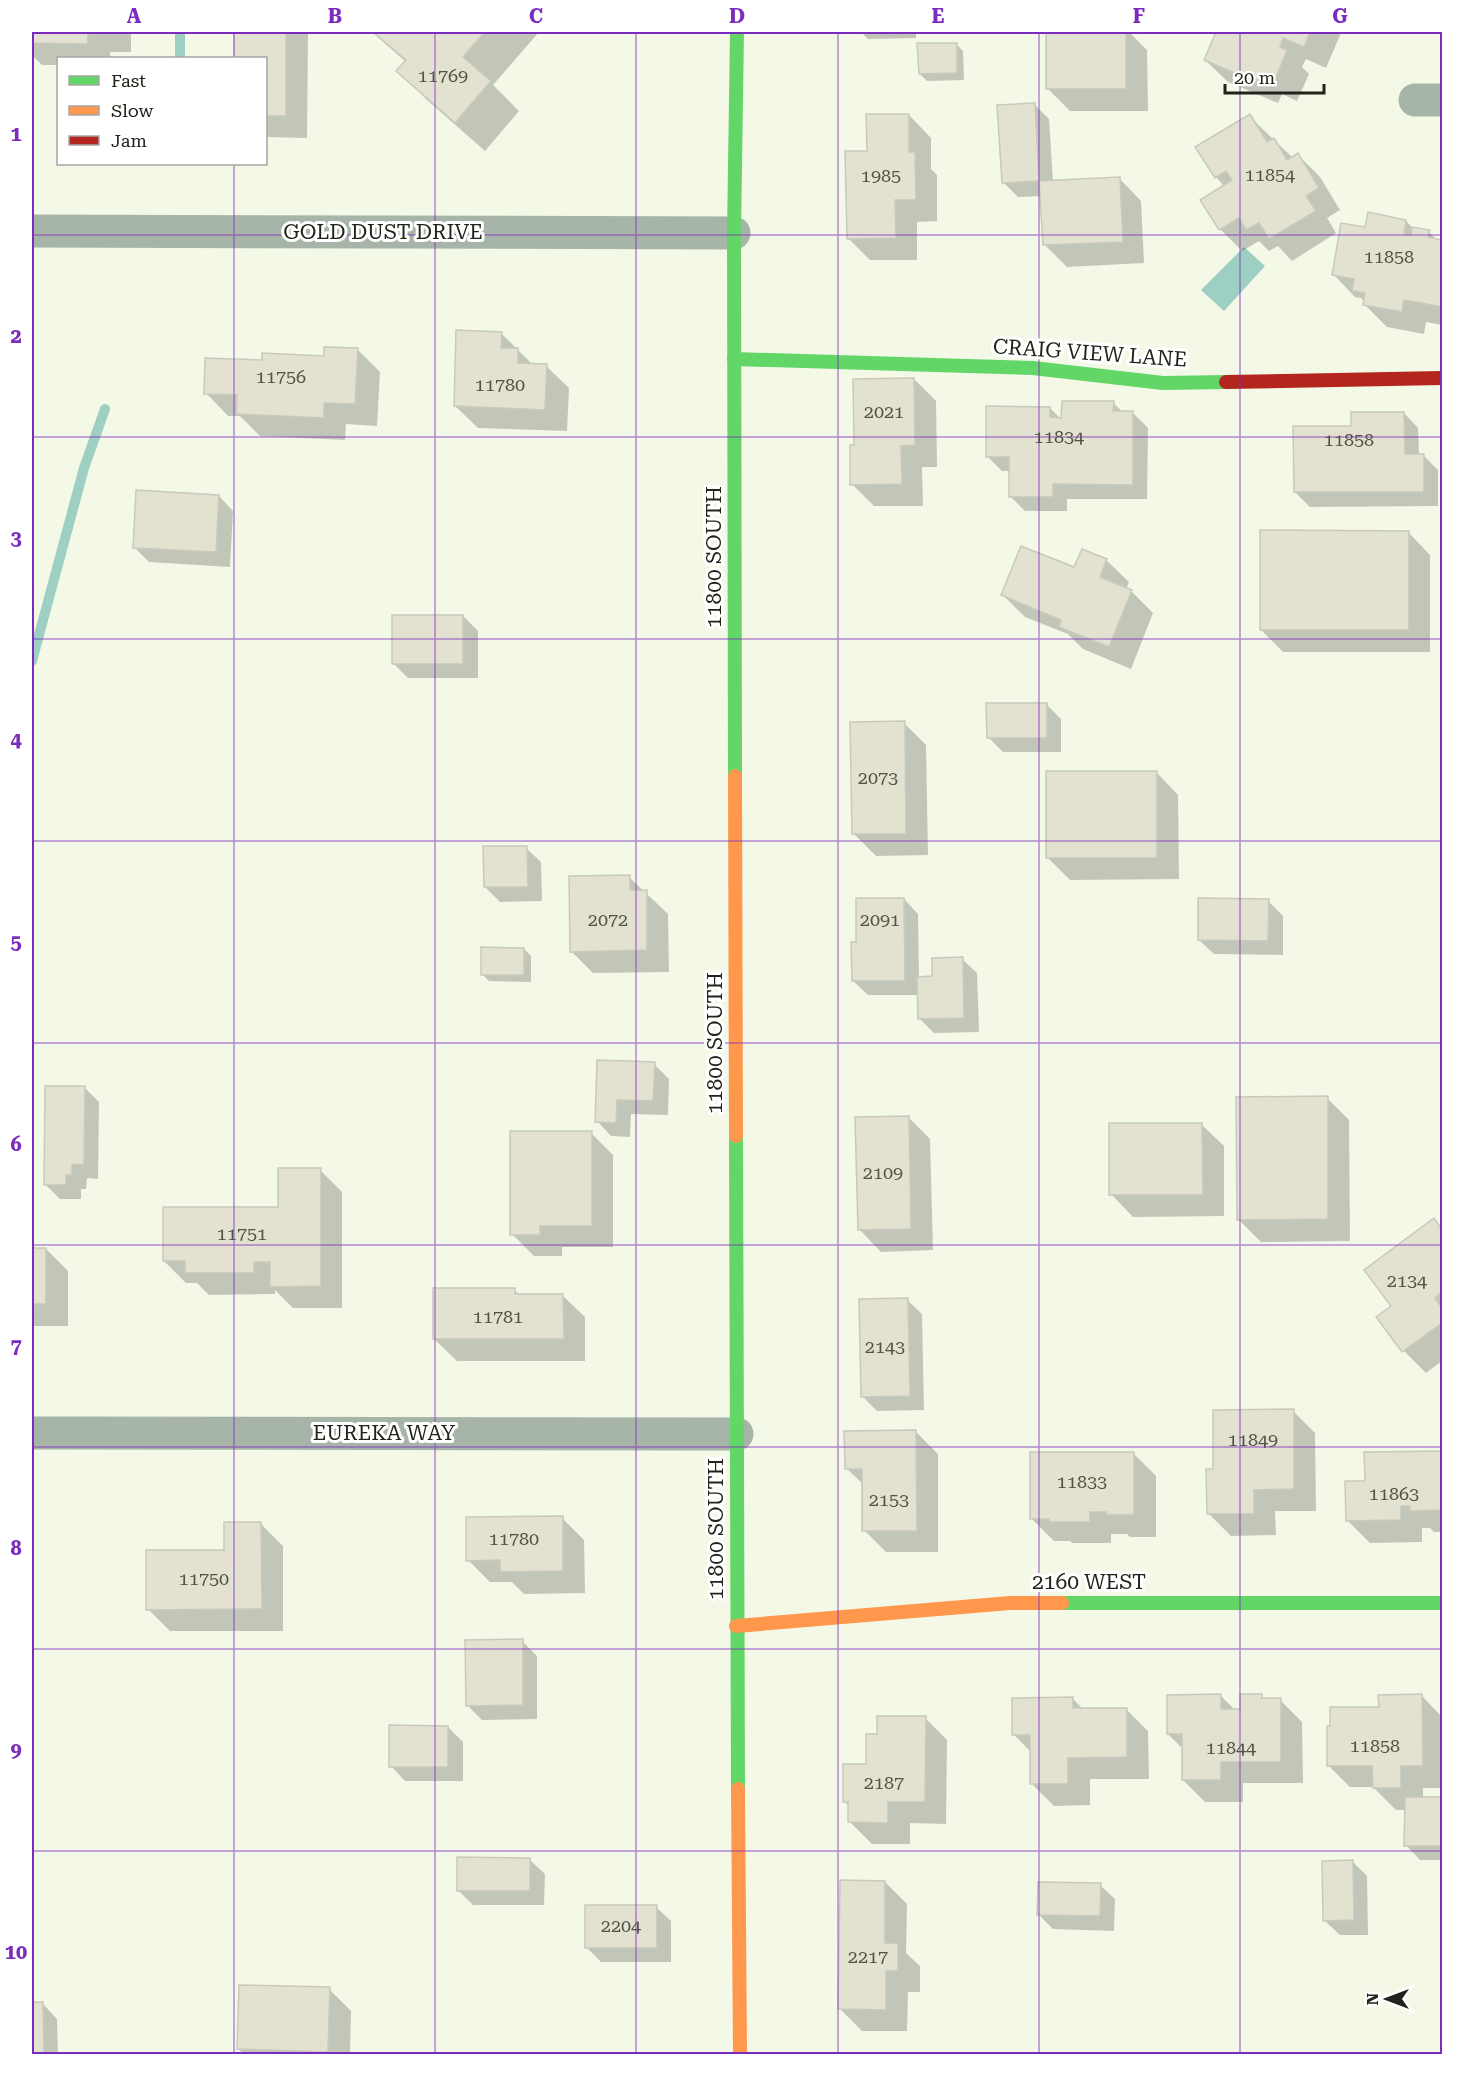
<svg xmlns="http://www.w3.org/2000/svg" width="1474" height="2086" font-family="'Roboto Serif',serif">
<rect width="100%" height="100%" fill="#f3f8e7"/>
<path fill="#9dd0c2" d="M1244,247L1265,266L1224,311L1201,290Z"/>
<g fill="#0003">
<path d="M32,32H131V52H110V58H58V65H42L32,55Z"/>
<path d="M235,32H308L307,138L266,137V58H235Z"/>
<path d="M372,32H539L493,85L519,111L485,151L427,100L398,71L406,62Z"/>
<path d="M861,32H916V38L868,39Z"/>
<path d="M1047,32H1129L1147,50L1148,111H1070L1048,89Z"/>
<path d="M1222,32H1339L1341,33L1326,68L1306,59L1302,67L1309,74L1297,101L1282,94L1278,103L1228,82L1205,60Z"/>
<path d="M956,44L963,51L964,80L927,81L920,74Z"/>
<path d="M1034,104L1049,119L1053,182L1119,178L1141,201L1144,263L1067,267L1045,245L1042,196L1018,197L1004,183Z"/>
<path d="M909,115L931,138V169L937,175V221L917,222V260H870L848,238L869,152Z"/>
<path d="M1249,116L1293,158L1298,155L1320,177L1340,210L1327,218L1336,233L1292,261L1278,246L1269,251L1259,241L1242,251L1220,229L1225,187L1216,177Z"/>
<path d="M1406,221L1413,228L1429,232L1438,241H1442V325L1426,322L1424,334L1387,327L1365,305V302L1361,298L1355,297L1333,274L1366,228Z"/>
<path d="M501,333L533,365L546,366L569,388L567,431L478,428L455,406Z"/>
<path d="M358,350L380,372L377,426L346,424L345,440L260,436L240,416H228L206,393L264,361L325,358Z"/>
<path d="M914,379L936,401L937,467H922L923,506H874L852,484L856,446Z"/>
<path d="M1113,403L1124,413H1133L1148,428L1147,499H1067V511H1025L1010,496V471H1002L987,456L1050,408L1061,419Z"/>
<path d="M1404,413L1418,428L1419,455H1423L1438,470V506L1310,507L1295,492L1352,427Z"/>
<path d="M219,496L233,511L230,567L149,562L134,547Z"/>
<path d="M1408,532L1430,555V652H1283L1261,630Z"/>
<path d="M1106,560L1129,582L1126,589L1131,591L1153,613L1131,669L1083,649L1068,634L1025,617L1003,595Z"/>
<path d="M463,616L478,631V678H408L393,663Z"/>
<path d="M1046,704L1061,719V752H1003L988,737Z"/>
<path d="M904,723L926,745L928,855L876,856L854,834Z"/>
<path d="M1156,772L1178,795L1179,879L1070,880L1048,858Z"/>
<path d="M526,848L541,862L542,901L500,902L485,887Z"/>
<path d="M629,877L668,914L669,972L593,973L571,951Z"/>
<path d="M904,899L918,914L919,978H934L962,959L977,973L979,1032L934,1033L919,1018V995H868L853,981L857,944Z"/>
<path d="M1268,901L1283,916V955L1214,954L1199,940Z"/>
<path d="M524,949L531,956V982L489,981L482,974Z"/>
<path d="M599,1061L654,1064L669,1079L668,1115L631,1114L630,1137L611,1136L597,1121Z"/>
<path d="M84,1087L99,1102L98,1179L87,1178L86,1189H81V1199H60L45,1184Z"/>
<path d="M1327,1098L1349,1120L1350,1241L1261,1242L1239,1220Z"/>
<path d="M908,1117L930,1139L933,1250L881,1252L859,1229Z"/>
<path d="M1201,1124L1224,1146V1216L1133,1217L1111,1194Z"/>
<path d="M591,1133L613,1155V1247H562V1256H534L512,1234Z"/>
<path d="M320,1170L342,1192V1308H293L275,1290V1294L209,1295L197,1283H186L164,1261L279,1209Z"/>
<path d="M1434,1220L1442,1229V1361L1426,1373L1404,1351L1379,1317L1393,1306Z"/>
<path d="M32,1249H46L68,1271V1326H32Z"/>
<path d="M514,1290L520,1295H562L585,1317V1361H457L434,1339Z"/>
<path d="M907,1300L922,1314L924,1410L877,1411L862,1396Z"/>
<path d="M1293,1411L1315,1433L1316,1511H1275L1276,1535L1231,1536L1209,1514L1215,1471Z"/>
<path d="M916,1432L938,1454V1552H886L864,1530V1485L846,1468Z"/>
<path d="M1442,1453V1532H1434L1430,1528H1422V1542L1370,1543L1347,1520L1366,1483V1454Z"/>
<path d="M1134,1454L1156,1476V1537H1130L1127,1534H1111V1543H1072L1070,1541H1054L1032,1519Z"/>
<path d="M562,1518L584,1540L585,1593L524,1594L512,1582H490L468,1560Z"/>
<path d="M261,1524L283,1546V1631H170L148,1609Z"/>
<path d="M522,1641L537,1656V1719L482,1720L467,1705Z"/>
<path d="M1221,1696L1236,1711H1242L1262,1696L1266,1700H1280L1302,1722L1303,1783H1243V1802H1205L1183,1780V1749L1168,1734Z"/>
<path d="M1422,1696L1442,1717V1788H1423V1798H1442V1860H1420L1406,1845V1810H1396L1373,1787H1350L1328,1765L1380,1708Z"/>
<path d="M1072,1698L1084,1710L1126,1709L1148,1731L1149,1779H1090V1805L1054,1806L1032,1784V1753L1014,1735Z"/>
<path d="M925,1718L947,1740L946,1824L910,1823V1844H872L850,1822V1807L845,1802L867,1766L879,1736Z"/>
<path d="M448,1727L463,1742V1781H405L391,1766Z"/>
<path d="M530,1860L545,1874L544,1905H473L458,1890Z"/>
<path d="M1352,1861L1367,1876L1368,1935H1340L1325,1921Z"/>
<path d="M885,1882L907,1904L906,1953L920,1966V1992H908L907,2031H862L840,2009Z"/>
<path d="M1100,1885L1115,1899L1114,1931L1053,1929L1039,1915Z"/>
<path d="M656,1907L671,1921V1962H601L586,1947Z"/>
<path d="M329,1989L351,2011L350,2054H244L238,2049Z"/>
<path d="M32,2004H43L57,2019L58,2054H32Z"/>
</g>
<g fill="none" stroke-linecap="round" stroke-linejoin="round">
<g stroke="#9dd0c2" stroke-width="10">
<path d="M180,58V32"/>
<path d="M32,661L84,468L105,409"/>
</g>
</g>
<g fill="#e3e1cf" stroke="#c9c9bd" stroke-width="1.5">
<path d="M32,32H88V44L32,43Z"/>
<path d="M234,32H286V116H266V58H234Z"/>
<path d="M373,32H485L463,57L491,81L455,123L396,71L406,60Z"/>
<rect x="1046" y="32" width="80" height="57"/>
<path d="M1216,32H1310L1304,47L1283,38L1280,47L1287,50L1275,80L1260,73L1256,82L1204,60Z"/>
<path d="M917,43H957V73L919,74Z"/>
<path d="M1035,103L1039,181L1002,183L997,105Z"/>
<path d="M866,114H909V152H915L916,200H895L896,238L847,239L845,151H867Z"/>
<path d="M1250,114L1267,142L1274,138L1287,160L1298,153L1319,188L1306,196L1316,211L1269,239L1259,223L1246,230L1239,218L1219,230L1200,200L1232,180L1226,171L1215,178L1195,147Z"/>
<path d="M1120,177L1123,242L1043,245L1039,181Z"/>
<path d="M1368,212L1406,220L1404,234L1411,235L1412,227L1430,230L1428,237L1442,240V307L1404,300L1402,312L1363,305L1365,293L1352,291L1354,279L1332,275L1341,223L1365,227Z"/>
<path d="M456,330L502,332L501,348H518V363L547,364L545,410L454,406Z"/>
<path d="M324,347L358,348L355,404L324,403V418L236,414L237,395L204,394L205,358L262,360V353L324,356Z"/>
<path d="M914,378L915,445L901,446L902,484L850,485V445H854L853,379Z"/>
<path d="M1062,401H1114L1113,411H1133V485L1053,484V497H1009V457H986V406L1050,407V417L1061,418Z"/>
<path d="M1351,412H1404L1405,454H1424V492H1294L1293,426H1351Z"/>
<path d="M136,490L219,495L216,552L133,548Z"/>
<path d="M1260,530L1409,531V630H1260Z"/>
<path d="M1021,546L1074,567L1082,549L1107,559L1100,577L1132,590L1109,647L1059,627L1061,620L1001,595Z"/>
<rect x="392" y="615" width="71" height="49"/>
<path d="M986,703H1047V738H987Z"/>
<path d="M905,721L906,834H852L850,722Z"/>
<rect x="1046" y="771" width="111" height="87"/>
<path d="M483,846H527L528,887H484Z"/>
<path d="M630,875V890H647V950L570,952L569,876Z"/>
<path d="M856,898H904L905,981H852L851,942H856Z"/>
<path d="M1198,898L1269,899L1268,941L1198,940Z"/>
<path d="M481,947L524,948V975H481Z"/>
<path d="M963,957L964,1018L918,1019L917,977L932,976V958Z"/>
<path d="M597,1060L655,1062L653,1101L617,1100L616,1123L595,1122Z"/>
<path d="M45,1086H85L84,1165L72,1164V1175H66V1185H44Z"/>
<path d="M1328,1096V1219L1237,1220L1236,1097Z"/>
<path d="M909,1116L911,1229L858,1230L855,1117Z"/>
<path d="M1109,1123H1202L1203,1195H1109Z"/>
<path d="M510,1131H592V1226H540V1235H510Z"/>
<path d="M278,1168H321V1286L270,1287V1262H254V1273H185V1261H163V1207H278Z"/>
<path d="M1434,1218L1442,1230V1292L1435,1298L1442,1308V1323L1402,1352L1376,1317L1391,1306L1364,1270Z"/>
<rect x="32" y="1248" width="14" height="56"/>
<path d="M433,1288H515V1294H563L564,1339H433Z"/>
<path d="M908,1298L910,1396L861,1397L859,1299Z"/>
<path d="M1294,1409V1489L1254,1490V1514H1207L1206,1469H1213V1410Z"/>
<path d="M916,1430L917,1531H862V1469H845L844,1431Z"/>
<path d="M1442,1451V1510L1410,1511V1506H1401V1520L1346,1521L1345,1481H1365L1364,1452Z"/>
<path d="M1030,1452H1134V1515H1106V1512H1090V1522H1049V1519H1030Z"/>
<path d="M563,1516V1571L500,1572V1560L466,1561V1517Z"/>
<path d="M224,1522H261L262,1609L146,1610V1550H224Z"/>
<path d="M523,1639V1705L466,1706L465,1640Z"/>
<path d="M1221,1694V1709H1240V1694H1262V1698H1281V1762H1221V1780H1182V1734H1167V1695Z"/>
<path d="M1422,1694L1423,1766H1401V1788H1373L1372,1766H1327V1726H1330V1707H1379L1378,1695Z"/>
<path d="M1073,1697V1708H1127V1757L1068,1758V1784H1030V1735H1012V1698Z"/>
<path d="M877,1716H926L925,1802H888V1823L848,1822V1802H843V1764H866V1734H877Z"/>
<path d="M389,1725L448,1726V1767H389Z"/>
<path d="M1405,1797H1442V1846H1404Z"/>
<path d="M457,1857L530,1858V1891H457Z"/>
<path d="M1353,1860L1354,1920L1323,1921L1322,1861Z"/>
<path d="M840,1880L885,1881V1943H898V1971H886V2010L838,2009Z"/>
<path d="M1038,1882L1101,1883L1100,1916L1037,1915Z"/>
<rect x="585" y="1905" width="72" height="43"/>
<path d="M239,1985L330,1987L328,2052L237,2049Z"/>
<path d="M32,2002H43L44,2054H32Z"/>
</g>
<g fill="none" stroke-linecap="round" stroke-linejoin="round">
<g stroke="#a7b4a8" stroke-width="33">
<path d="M1415,100H1442"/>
<path d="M32,231L734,233"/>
<path d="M32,1433L737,1434"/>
</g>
<g stroke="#63d668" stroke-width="14">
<path d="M734,359L1033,368L1163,383L1226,382"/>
<path d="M735,776L734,233L737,32"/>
<path d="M736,1136L738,1789"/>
<path d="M1062,1603H1442"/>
</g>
<g stroke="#ff974d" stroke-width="14">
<path d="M735,776L736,1136"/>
<path d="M736,1626L1010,1603H1062"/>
<path d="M738,1789L740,2054"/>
</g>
<path stroke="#b3261e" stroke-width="14" d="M1226,382L1442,378"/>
</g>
<path fill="none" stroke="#7b2cbf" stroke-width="1.5" stroke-opacity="0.55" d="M234,32V58M435,32V2054M636,32V2054M838,32V2054M1039,32V2054M1240,32V2054M234,164V2054M32,235H1442M32,437H1442M32,639H1442M32,841H1442M32,1043H1442M32,1245H1442M32,1447H1442M32,1649H1442M32,1851H1442"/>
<g text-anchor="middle" stroke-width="6" stroke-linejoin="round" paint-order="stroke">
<g font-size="18" fill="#525347">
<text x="443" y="82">11769</text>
<text x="1270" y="181">11854</text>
<text x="881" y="182">1985</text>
<text x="1389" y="263">11858</text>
<text x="281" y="383">11756</text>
<text x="500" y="391">11780</text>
<text x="884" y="418">2021</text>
<text x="1059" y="443">11834</text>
<text x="1349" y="446">11858</text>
<text x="878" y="784">2073</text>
<text x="608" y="926">2072</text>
<text x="880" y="926">2091</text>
<text x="883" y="1179">2109</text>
<text x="242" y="1240">11751</text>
<text x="1407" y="1287">2134</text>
<text x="498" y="1323">11781</text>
<text x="885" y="1353">2143</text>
<text x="1253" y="1446">11849</text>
<text x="1082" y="1488">11833</text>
<text x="1394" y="1500">11863</text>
<text x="889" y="1506">2153</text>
<text x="514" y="1545">11780</text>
<text x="204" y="1585">11750</text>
<text x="1375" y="1752">11858</text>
<text x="1231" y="1754">11844</text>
<text x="884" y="1789">2187</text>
<text x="621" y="1932">2204</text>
<text x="868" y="1963">2217</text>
</g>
<g font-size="21" fill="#21241a" stroke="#fff">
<text x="383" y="239">GOLD DUST DRIVE</text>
<text transform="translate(1090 353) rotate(4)" y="7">CRAIG VIEW LANE</text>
<text transform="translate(714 557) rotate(-90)" y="7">11800 SOUTH</text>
<text transform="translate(715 1043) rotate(-90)" y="7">11800 SOUTH</text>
<text x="384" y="1440">EUREKA WAY</text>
<text transform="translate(716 1529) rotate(-90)" y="7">11800 SOUTH</text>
<text x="1089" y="1589">2160 WEST</text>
</g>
</g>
<rect width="1474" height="2086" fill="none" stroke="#ffffff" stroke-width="66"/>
<rect x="57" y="57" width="210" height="108" fill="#ffffff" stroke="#a6a7a3" stroke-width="1.5"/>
<rect x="69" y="76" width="30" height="9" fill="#63d668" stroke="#a6a7a3" stroke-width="1.5"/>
<text x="111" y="87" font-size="18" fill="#21241a">Fast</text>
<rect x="69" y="106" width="30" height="9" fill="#ff974d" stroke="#a6a7a3" stroke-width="1.5"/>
<text x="111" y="117" font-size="18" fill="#21241a">Slow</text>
<rect x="69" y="136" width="30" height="9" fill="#b3261e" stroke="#a6a7a3" stroke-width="1.5"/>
<text x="111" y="147" font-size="18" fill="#21241a">Jam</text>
<g transform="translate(1387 1999) rotate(270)" stroke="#ffffff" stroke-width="4.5" paint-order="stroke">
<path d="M0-4.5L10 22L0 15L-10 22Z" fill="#21241a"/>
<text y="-9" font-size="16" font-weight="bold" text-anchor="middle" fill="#21241a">N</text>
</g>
<path d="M1225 84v9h99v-9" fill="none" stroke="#21241a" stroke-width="3"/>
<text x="1234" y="84" font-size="18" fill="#21241a" stroke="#ffffff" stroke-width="4.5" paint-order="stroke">20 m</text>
<rect x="33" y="33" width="1408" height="2020" fill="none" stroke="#7b2cbf" stroke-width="2"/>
<g font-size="20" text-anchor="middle" font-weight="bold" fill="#7b2cbf">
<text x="134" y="23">A</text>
<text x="335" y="23">B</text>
<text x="536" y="23">C</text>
<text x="737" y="23">D</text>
<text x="938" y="23">E</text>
<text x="1139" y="23">F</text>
<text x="1340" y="23">G</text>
<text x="16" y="141">1</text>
<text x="16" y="343">2</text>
<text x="16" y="545">3</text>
<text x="16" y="747">4</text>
<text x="16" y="949">5</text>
<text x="16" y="1151">6</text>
<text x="16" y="1353">7</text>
<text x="16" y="1555">8</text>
<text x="16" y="1757">9</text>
<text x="16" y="1959">10</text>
</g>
</svg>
